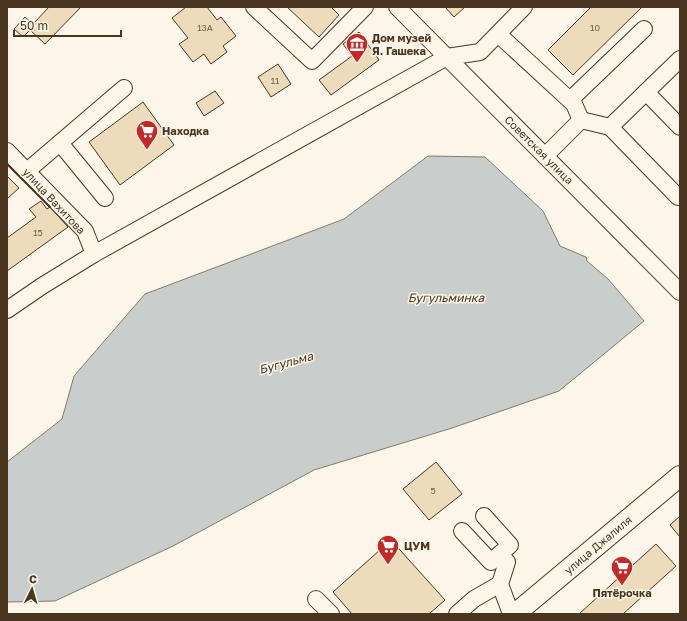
<svg xmlns="http://www.w3.org/2000/svg" width="687" height="621" font-family="'Golos Text',sans-serif">
<rect width="100%" height="100%" fill="#fbf6e9"/>
<path fill="#c9cecd" stroke="#887966" d="M428,156L485,157L543,211L560,246L586,257L587,261L608,279L644,321L559,391L452,428L314,470L173,546L55,601L7,602V462L62,419L74,376L145,294L344,219Z"/>
<g fill="#ecdcbc" stroke="#4a3520">
<path d="M49,7H81L45,44L30,30L23,37L14,29L25,17L33,24Z"/>
<path d="M186,7H207L217,20L221,17L236,36L223,46L227,52L211,64L204,54L193,62L179,44L188,38L172,18Z"/>
<path d="M287,7H331L339,15L319,37Z"/>
<path d="M445,7H465L454,17Z"/>
<path d="M591,7H642L573,75L548,50Z"/>
<path d="M359,32L379,60L331,95L319,80L352,56L343,44Z"/>
<path d="M278,64L291,84L271,97L258,77Z"/>
<path d="M215,91L224,103L204,116L196,103Z"/>
<path d="M143,102L174,145L120,185L89,142Z"/>
<path d="M7,176L19,188L7,199Z"/>
<path d="M41,201L47,209L50,207L68,227L7,271V238L36,217L29,209Z"/>
<path d="M436,462L462,494L429,520L403,489Z"/>
<path d="M680,516V537L670,525Z"/>
<path d="M391,540L445,600L429,614H352L333,592Z"/>
<path d="M656,544L676,566L623,614H579Z"/>
</g>
<g fill="none" stroke-linecap="round" stroke-linejoin="round">
<g stroke="#4a3520" stroke-width="18">
<g id="minor">
<path d="M254,7L312,61L365,7"/>
<path d="M397,7L680,292"/>
<path d="M498,34L574,104L581,120"/>
<path d="M646,92L680,127"/>
<path d="M570,100L644,29"/>
<path d="M610,127L680,59"/>
<path d="M60,143L105,198"/>
<path d="M7,151L85,231L94,254"/>
<path d="M545,156L581,120L610,127L678,197L680,194"/>
<path d="M27,171L124,88"/>
<path d="M7,310L42,286L94,254L447,57L480,52L524,7"/>
<path d="M462,531L491,562L510,545L484,516"/>
<path d="M500,554L507,562L500,584L511,614"/>
<path d="M316,599L331,614"/>
<path d="M457,614L474,599L500,584"/>
</g>
</g>
<g stroke="#4a3520" stroke-width="22">
<path id="major" d="M515,614L680,476"/>
</g>
<use href="#minor" stroke="#fbf6e9" stroke-width="16"/>
<use href="#major" stroke="#fbf6e9" stroke-width="20"/>
<path stroke="#4a3520" stroke-width="2" d="M7,164L50,207"/>
</g>
<defs>
<g id="museum-pin" transform="scale(1.15)"><path d="M0 17L-7.5 6A9.5 9.5 0 1 1 7.5 6Z" fill="#c62828" stroke="#fbf6e9"/><path d="M0-6L6-3V-2H-6V-3ZM-5-1h2V3h-2ZM-1-1h2V3h-2ZM3-1h2V3H3ZM-6 4H6V6H-6Z" fill="#fff"/></g>
<g id="supermarket-pin" transform="scale(1.15)"><path d="M0 17L-7.5 6A9.5 9.5 0 1 1 7.5 6Z" fill="#c62828" stroke="#fbf6e9"/><path d="M-6-5.5h2.5l.6 2H6L4.5 2H-2.5L-4.4-4H-6ZM-1.5 3.2a1.3 1.3 0 1 0 .1 0ZM3 3.2a1.3 1.3 0 1 0 .1 0Z" fill="#fff"/></g>
</defs>
<g fill-rule="evenodd">
<use href="#museum-pin" x="357" y="44"/>
<use href="#supermarket-pin" x="147" y="131"/>
<use href="#supermarket-pin" x="388" y="546"/>
<use href="#supermarket-pin" x="622" y="567"/>
</g>
<g text-anchor="middle" stroke-width="3" stroke-linejoin="round" paint-order="stroke">
<g font-size="9" fill="#725f47">
<text x="205" y="31">13А</text>
<text x="595" y="31">10</text>
<text x="275" y="84">11</text>
<text x="38" y="236">15</text>
<text x="433" y="494">5</text>
</g>
<g font-size="11" font-weight="bold" fill="#4a3520" stroke="#fbf6e9" text-anchor="start">
<text x="372" y="42">Дом музей<tspan x="372" dy="13">Я. Гашека</tspan></text>
<text x="162" y="135">Находка</text>
<text x="404" y="550">ЦУМ</text>
<text x="622" y="597" text-anchor="middle">Пятёрочка</text>
</g>
<g font-size="11" fill="#4a3520" stroke="#fbf6e9">
<text transform="translate(539 150) rotate(45)" y="4">Советская улица</text>
<text transform="translate(54 201) rotate(47)" y="4">улица Вахитова</text>
<text transform="translate(598 545) rotate(-40)" y="4">улица Джалиля</text>
</g>
<g font-size="12" font-style="italic" fill="#4a3520" stroke="#fbf6e9">
<text x="446" y="302">Бугульминка</text>
<text transform="translate(286 363) rotate(-15)" y="4">Бугульма</text>
</g>
</g>
<rect width="687" height="621" fill="none" stroke="#4a3520" stroke-width="16"/>
<g transform="translate(32 589) rotate(5)" stroke="#fbf6e9" stroke-width="3" paint-order="stroke">
<path d="M0-3L7 15L0 10L-7 15Z" fill="#4a3520"/>
<text y="-6" font-size="11" font-weight="bold" text-anchor="middle" fill="#4a3520">С</text>
</g>
<path d="M14 30v6h107v-6" fill="none" stroke="#4a3520" stroke-width="2"/>
<text x="20" y="30" font-size="12" fill="#4a3520" stroke="#fbf6e9" stroke-width="3" paint-order="stroke">50 m</text>
</svg>
